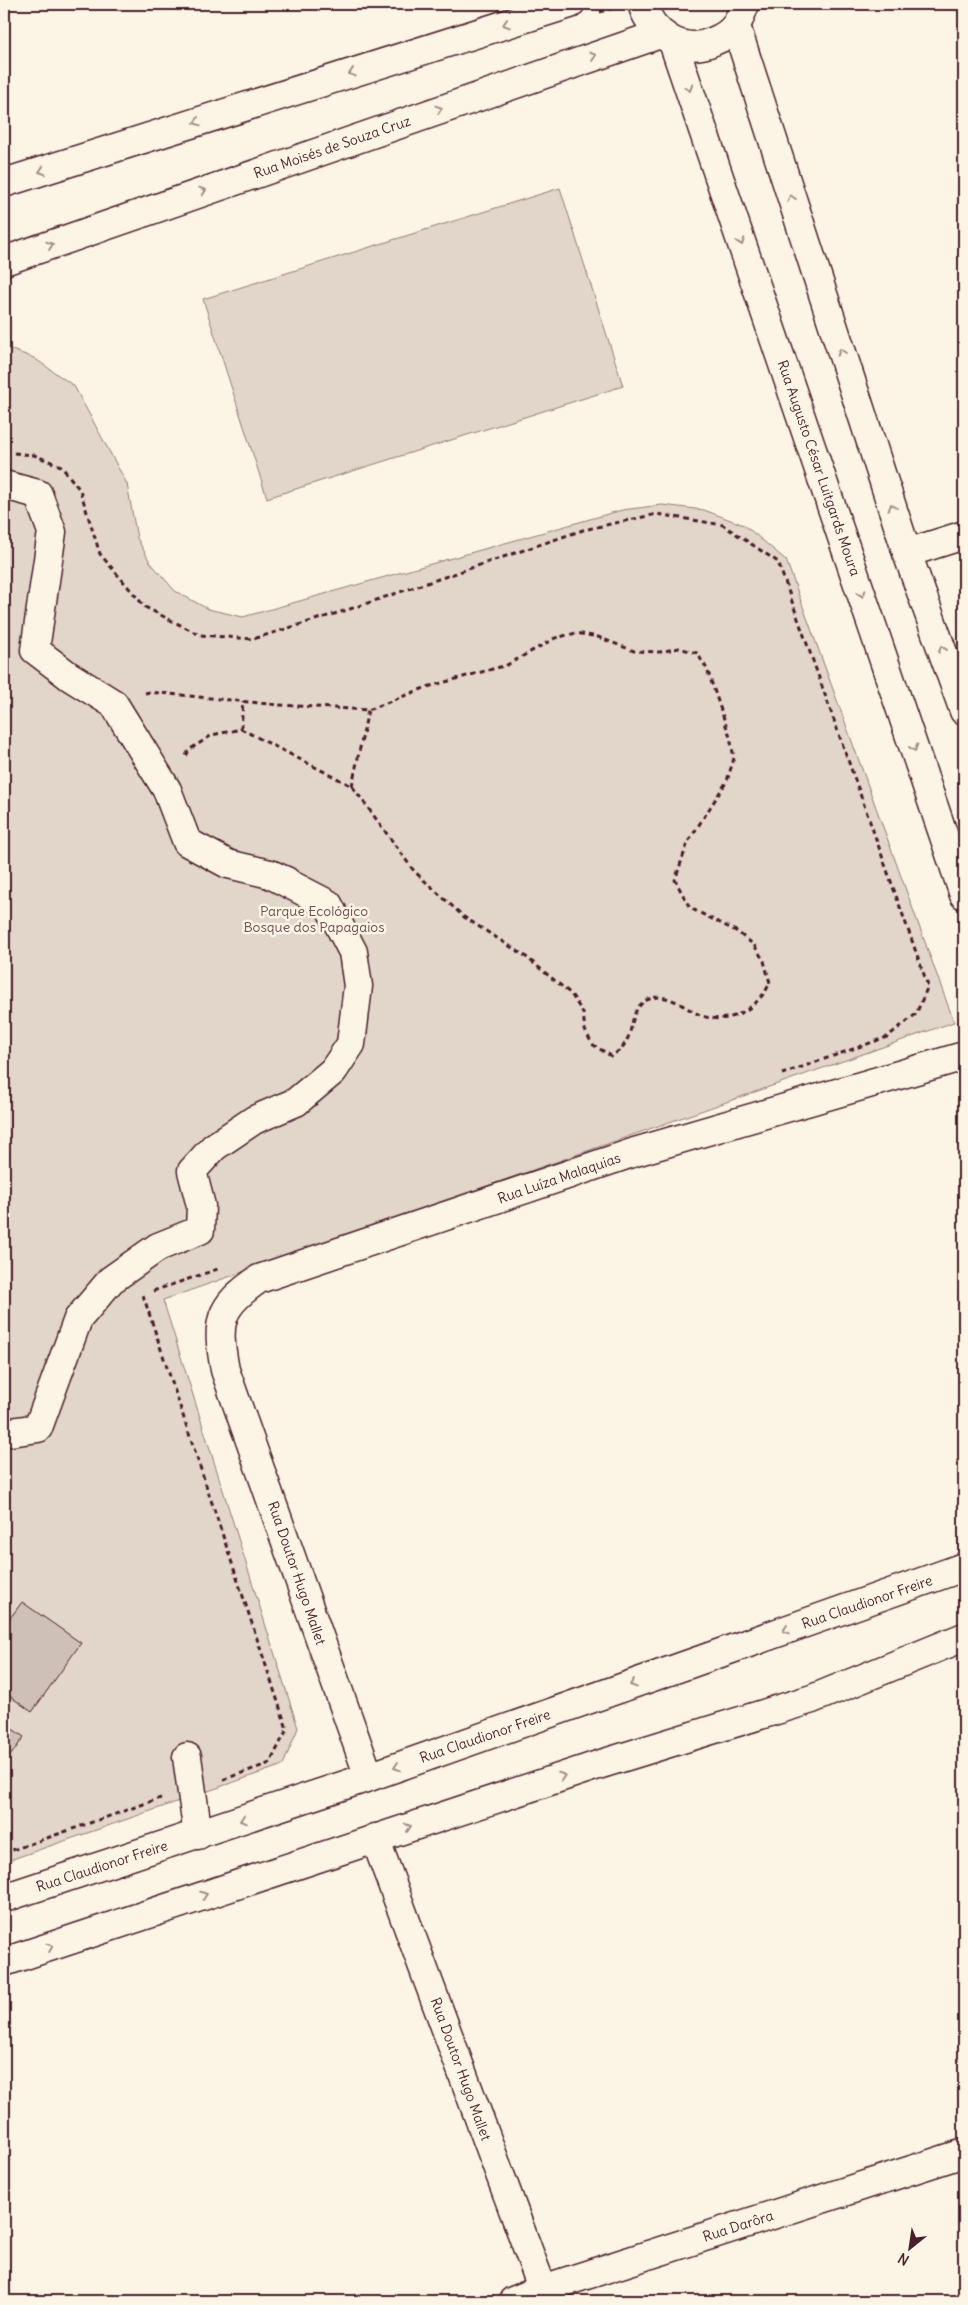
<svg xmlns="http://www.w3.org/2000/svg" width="968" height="2305" font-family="Delius,sans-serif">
<rect width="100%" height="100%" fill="#fcf5e5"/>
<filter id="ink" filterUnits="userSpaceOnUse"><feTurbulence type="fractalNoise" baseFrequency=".02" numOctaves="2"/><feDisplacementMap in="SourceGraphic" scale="10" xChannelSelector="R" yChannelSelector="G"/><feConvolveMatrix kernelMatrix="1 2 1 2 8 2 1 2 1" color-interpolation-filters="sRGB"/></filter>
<g filter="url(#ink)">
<g fill="#e2d5ca" stroke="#967a7a">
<path d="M560,188L623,386L267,498L203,299Z"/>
<path d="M4,347L34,358L74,386L127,484L137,538L150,562L175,591L208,609L243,617L622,510L662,505L704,510L744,525L786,560L954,1022L163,1300L298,1728L283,1765L4,1862Z"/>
</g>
<g fill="#cfc0b7" stroke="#4a1f2b">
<path d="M22,1602L81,1643L32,1712L4,1692V1624L5,1625Z"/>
<path d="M4,1723L24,1737L5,1763L4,1761Z"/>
</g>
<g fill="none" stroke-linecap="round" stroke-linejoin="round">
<g stroke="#4a1f2b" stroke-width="31">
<g id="minor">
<path d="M642,4C652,34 682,56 714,41C722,38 731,32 736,25C740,19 742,11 745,4"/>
<path d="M736,26L907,553L964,711"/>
<path d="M673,42L964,895"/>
<path d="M4,183L570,4"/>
<path d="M4,261L660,34"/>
<path d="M4,485L38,494L52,532L35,650L69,676L114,704L167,790L187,842L228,864L270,874L286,881"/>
<path d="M907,553L964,535"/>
<path d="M4,1433L38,1428L78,1319L111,1280L158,1247L200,1230L201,1206L192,1171L214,1147L254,1120L296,1102L333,1071L351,1044L358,986L353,952L328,904L270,874"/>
<path d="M187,1757L198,1835"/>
<path d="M369,1777L225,1370C216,1322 218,1307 259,1279L635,1152L964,1056"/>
<path d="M375,1838L547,2301"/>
<path d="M4,1898L369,1777L964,1567"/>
<path d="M4,1962L598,1765L812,1699L964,1637"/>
<path d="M513,2301L543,2289L964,2153"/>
</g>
</g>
<g stroke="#4a1f2b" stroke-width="3" stroke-dasharray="5 4" stroke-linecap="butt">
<path d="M600,12L613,8"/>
<path d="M14,453L34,455L61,466L80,490L100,554L145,607L200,635L253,639L344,611L583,530L657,514L723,525L778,562L928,986L916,1014L887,1037L782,1074"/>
<path d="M145,693L150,692L279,705L368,710L427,687L507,665L555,638L576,633L598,637L634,651L660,652L679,648L697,653L707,669L730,737L734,758L727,781L688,842L675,880L690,908L736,931L754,945L764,961L770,983C758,1008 729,1027 700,1015C684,1008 666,990 647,1000C624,1012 640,1041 611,1056L592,1044L585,1030L583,1013L571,994L525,956L464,917L414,871L352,786L241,729L212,735L189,750L185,758"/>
<path d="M241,729L243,701"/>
<path d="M352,786L368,710"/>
<path d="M153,1291L218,1269"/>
<path d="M143,1295L287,1729L270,1763L222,1780"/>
<path d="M4,1853L161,1798"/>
</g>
<use href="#minor" stroke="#fcf5e5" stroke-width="28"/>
</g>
<defs><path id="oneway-chevron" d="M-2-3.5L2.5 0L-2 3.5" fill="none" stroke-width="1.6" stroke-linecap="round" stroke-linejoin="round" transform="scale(1.25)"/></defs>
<g stroke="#a38a88">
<use href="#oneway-chevron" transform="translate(506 24) rotate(162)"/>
<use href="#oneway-chevron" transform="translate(593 56) rotate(-19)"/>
<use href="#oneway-chevron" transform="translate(352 73) rotate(162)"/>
<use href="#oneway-chevron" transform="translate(689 88) rotate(71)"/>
<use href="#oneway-chevron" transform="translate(439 109) rotate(-19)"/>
<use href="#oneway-chevron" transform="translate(197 122) rotate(162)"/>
<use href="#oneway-chevron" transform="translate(42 171) rotate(162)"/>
<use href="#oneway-chevron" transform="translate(203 191) rotate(-19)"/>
<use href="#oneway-chevron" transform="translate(791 198) rotate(-108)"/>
<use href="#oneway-chevron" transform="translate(741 242) rotate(71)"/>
<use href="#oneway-chevron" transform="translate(50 245) rotate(-19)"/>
<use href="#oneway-chevron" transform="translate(841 352) rotate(-108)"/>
<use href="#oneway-chevron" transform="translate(892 507) rotate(-108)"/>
<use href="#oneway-chevron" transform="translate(862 594) rotate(71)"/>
<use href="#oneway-chevron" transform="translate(942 649) rotate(-110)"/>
<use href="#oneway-chevron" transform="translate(914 748) rotate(71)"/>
<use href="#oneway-chevron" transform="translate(786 1630) rotate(161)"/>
<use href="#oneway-chevron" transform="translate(633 1684) rotate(161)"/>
<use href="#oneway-chevron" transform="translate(397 1767) rotate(161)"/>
<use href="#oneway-chevron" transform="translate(562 1776) rotate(-18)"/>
<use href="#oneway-chevron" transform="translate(243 1820) rotate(161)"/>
<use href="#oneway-chevron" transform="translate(408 1827) rotate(-18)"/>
<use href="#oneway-chevron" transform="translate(204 1895) rotate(-19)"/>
<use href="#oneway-chevron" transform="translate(50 1947) rotate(-19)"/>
</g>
</g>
<g text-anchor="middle" stroke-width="5" stroke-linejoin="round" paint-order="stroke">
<g font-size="14" fill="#4a1f2b" stroke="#fcf5e5">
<text transform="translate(332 147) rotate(-19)" y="5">Rua Moisés de Souza Cruz</text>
<text transform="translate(819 468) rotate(71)" y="5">Rua Augusto César Luitgards Moura</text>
<text transform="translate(559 1178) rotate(-19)" y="5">Rua Luíza Malaquias</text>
<text transform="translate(297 1573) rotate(71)" y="5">Rua Doutor Hugo Mallet</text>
<text transform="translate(867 1602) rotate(-19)" y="5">Rua Claudionor Freire</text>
<text transform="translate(485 1736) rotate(-19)" y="5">Rua Claudionor Freire</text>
<text transform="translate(102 1866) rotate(-18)" y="5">Rua Claudionor Freire</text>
<text transform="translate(461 2069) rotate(70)" y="5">Rua Doutor Hugo Mallet</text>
<text transform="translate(738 2226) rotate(-18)" y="5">Rua Darôra</text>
</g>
<g font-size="14" fill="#704c53" stroke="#fcf5e5">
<text x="314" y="916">Parque Ecológico<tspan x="314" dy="16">Bosque dos Papagaios</tspan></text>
</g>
</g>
<rect width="968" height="2305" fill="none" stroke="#fcf5e5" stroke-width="20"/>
<rect x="10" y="10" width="948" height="2285" fill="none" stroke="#4a1f2b" stroke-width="2" filter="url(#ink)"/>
<g transform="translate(910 2248) rotate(210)" stroke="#fcf5e5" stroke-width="4" paint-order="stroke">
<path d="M0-4L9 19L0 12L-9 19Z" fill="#4a1f2b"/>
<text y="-8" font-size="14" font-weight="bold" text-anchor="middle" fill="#4a1f2b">N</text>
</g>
</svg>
